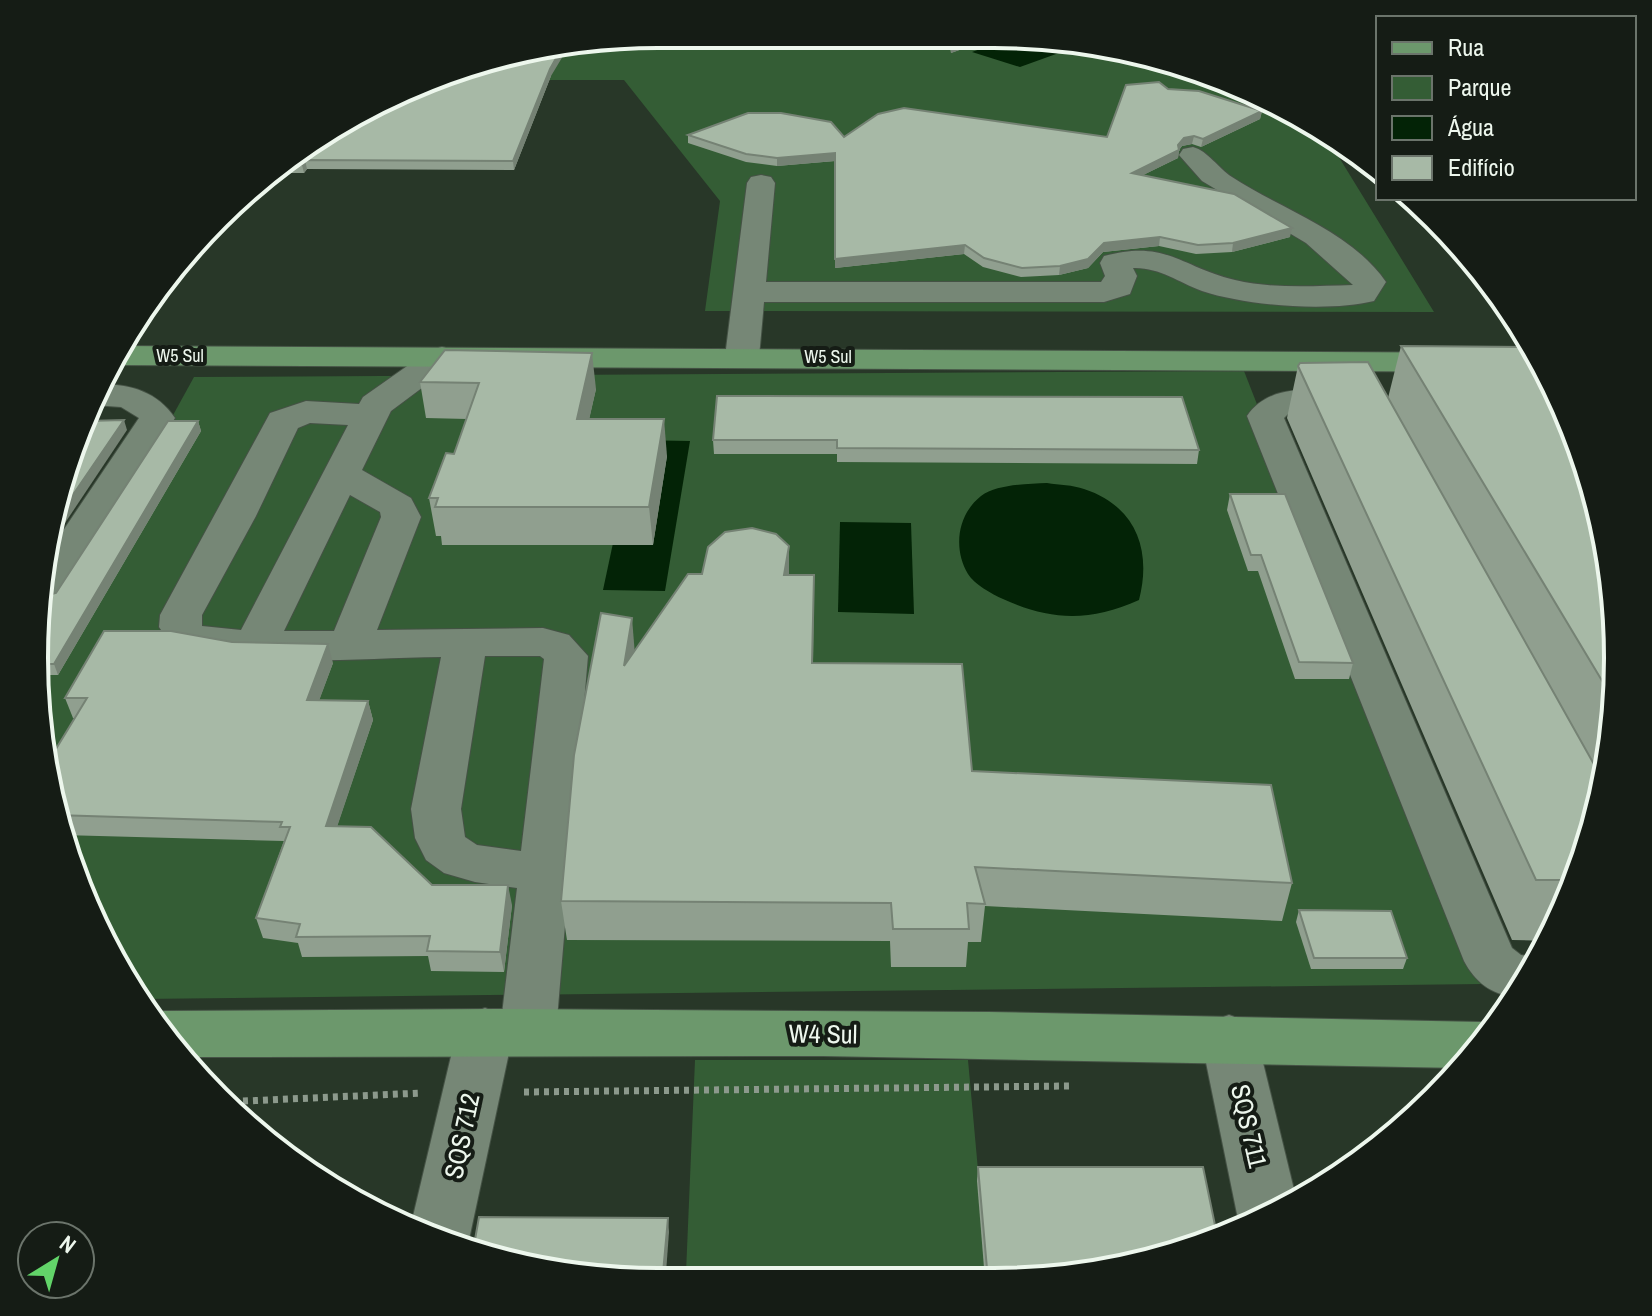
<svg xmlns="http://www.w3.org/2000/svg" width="1652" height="1316" font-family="'Archivo Narrow',sans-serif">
<rect width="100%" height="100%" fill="#283728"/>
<g fill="#345d35">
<path d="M658,34L1034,35L1195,67L1306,118L1321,128L1434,312L705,311L720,201L624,80H438L497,55Z"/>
<path d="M1244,371L1483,984L139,999L117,970L55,819L35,666L194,377Z"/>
<path d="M695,1060H968L988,1280L686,1273Z"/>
</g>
<g fill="#032306">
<path d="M1018,35L1081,45L1020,67L972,52Z"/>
<path d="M635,440L690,441L665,591L603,590Z"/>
<path d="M1047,483C1059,485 1073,485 1084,489C1136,506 1152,550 1139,600C1090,622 1051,621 1003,599C992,594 974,584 968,574C953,549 957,515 981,496C997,484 1027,484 1047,483Z"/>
<path d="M840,522L911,523L914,614L838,612Z"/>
</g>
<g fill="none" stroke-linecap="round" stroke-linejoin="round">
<g stroke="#455245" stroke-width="2">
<g id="minor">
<path d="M1193,147C1208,151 1218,168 1232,177C1282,210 1350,230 1386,282L1374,301C1329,312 1247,306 1202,291C1178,282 1159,267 1133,268L1137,276L1130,294L1104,302H764L759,357L754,364L742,367L730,364L725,357L747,183L751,177L761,175L771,177L775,183L766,282H1101L1105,276L1100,263L1104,256C1167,239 1180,267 1235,280C1273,289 1314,286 1353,285L1306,243L1202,181L1179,155L1183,149Z"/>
<path d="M442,347L454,350L459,357L454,364L391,411L362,470L411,498L421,517L377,630L543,628L569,635L588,656L556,1031L548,1047L528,1054L510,1048L467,1249L410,1229L457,1031L465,1015L485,1008L502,1014L517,888L475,882L444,873L426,860L415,838L411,809L441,657C353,658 258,669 172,646L159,627L160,615L270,413L306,401L359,404L363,397L430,350ZM310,423L348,425L241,630L202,626V615L256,516L298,428ZM350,495L380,512L381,517L334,631H284ZM485,656H540L544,659L521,851L477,845L465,837L461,809Z"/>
<path d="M102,384C133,385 157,392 175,418L57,602L41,605L48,553L139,418L121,407L93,405Z"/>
<path d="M1351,390L1363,394L1369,401L1363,408L1289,413L1284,418L1512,948L1521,955L1539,958L1514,997C1491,994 1475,982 1464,961L1247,416C1270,382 1314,391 1351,390Z"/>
<path d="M1229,1015L1249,1022L1257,1038L1297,1202L1242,1225L1237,1214L1201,1038L1209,1022Z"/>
</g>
</g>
<g stroke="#455245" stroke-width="2">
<g id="major">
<path d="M118,346L1537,353L1546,372L110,365Z"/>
<path d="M493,1009L988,1012L1482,1022L1496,1026L1461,1068L823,1056L180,1057L150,1016L164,1011Z"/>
</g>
</g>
<g stroke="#8c998c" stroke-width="7" stroke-dasharray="5 5" stroke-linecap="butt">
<path d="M524,1092L1070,1086"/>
<path d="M223,1102L422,1093"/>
</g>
<use href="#minor" fill="#768776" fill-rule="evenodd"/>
<use href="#major" fill="#6c986c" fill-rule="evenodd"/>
</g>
<g fill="#909f8f">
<path d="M948,35H1001L951,53Z"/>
<path d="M551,76L514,170L307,169L304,173H274L346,117Z"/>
<path d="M1168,89L1262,111L1260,119L1201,147L1192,144L1182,146L1179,150L1178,158L1143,175L1290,237L1232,252L1196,254L1159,246L1103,252L1088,268L1059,275L1021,277L983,267L964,254L835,268V161L777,166L746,162L688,143V135L844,137H1107Z"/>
<path d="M1329,134L1368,162H1347Z"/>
<path d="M1401,346L1617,699L1597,820L1553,934L1550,941L1512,940L1287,418L1298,366L1388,398Z"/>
<path d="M445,350L596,389L589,419L667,456L653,545H442L441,536H436L429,498L454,454L467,419L426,418L420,382Z"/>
<path d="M717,396L1199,450L1197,464L837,462V454H714L713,440Z"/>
<path d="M198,421L201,431L58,675H36L34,658L56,593Z"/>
<path d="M1230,494L1353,663L1349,679H1295L1258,571H1248L1227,510Z"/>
<path d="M789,575H814L813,663L972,771L1292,883L1282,921L985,906L981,942H968L966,967H891L890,941L567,940L561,901L635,651Z"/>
<path d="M333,663L319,700L368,701L373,720L337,826L432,885L512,905L504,972L431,971L428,956L302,957L298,943L263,938L256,918L284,841L62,835L55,819L48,762L75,718H73L65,698Z"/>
<path d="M1299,910L1407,958L1403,969H1311L1296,922Z"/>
<path d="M978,1167L1035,1281L985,1280L977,1181Z"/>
</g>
<g fill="#758274">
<path d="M961,35H1001L951,53V38Z"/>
<path d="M563,46H569L551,76L514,170L513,161L550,69Z"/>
<path d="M1262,111L1260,119L1201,147L1203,139Z"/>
<path d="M1194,136L1192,144L1182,146L1179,150L1178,158L1131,181L1132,173L1178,145L1184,138Z"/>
<path d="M835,153V161L777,166V158Z"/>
<path d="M305,160L307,169L304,173L302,165Z"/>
<path d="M1292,228L1290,237L1232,252L1233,243Z"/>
<path d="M1160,237L1159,246L1103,252L1088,268L1059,275L1060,266L1104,243Z"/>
<path d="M965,245L964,254L835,268V259Z"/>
<path d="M592,353L596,389L581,456L577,419Z"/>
<path d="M664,419L667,456L653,545L649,507Z"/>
<path d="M124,420L127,430L49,547L51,527Z"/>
<path d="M198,421L201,431L58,675L54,664Z"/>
<path d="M789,546V582L784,575Z"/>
<path d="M632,618L635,655L624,666Z"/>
<path d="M328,644L333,663L312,720L307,700Z"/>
<path d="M368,701L373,720L331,845L326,826Z"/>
<path d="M508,885L512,905L504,972L500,952Z"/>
<path d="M668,1218L669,1232L666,1273H663Z"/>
</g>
<g fill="#a7b9a6" stroke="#758274" stroke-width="2">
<path d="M563,46L550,69L513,161L305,160L302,165H285L346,117L466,68H478L481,62L497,55Z"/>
<path d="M1159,82L1168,89L1199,91L1262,111L1203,139L1194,136L1184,138L1178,145L1179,150L1132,173L1234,194L1292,228L1233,243L1198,245L1160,237L1104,243L1088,259L1060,266L1022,268L984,258L965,245L835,259V153L777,158L746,154L688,135L748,113H781L831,122L844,137L878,114L904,108L1107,137L1126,85Z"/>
<path d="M1401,346L1535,347L1585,458L1613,577L1616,704Z"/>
<path d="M445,350L592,353L577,419H664L649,507H435L438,498H429L446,453L454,454L479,383L420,382Z"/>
<path d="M1368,362L1600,775L1604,777L1597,820L1574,880H1536L1298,366L1300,363Z"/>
<path d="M717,396L1182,397L1199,450L837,448V440H713Z"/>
<path d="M124,420L51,527L55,496L87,421Z"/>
<path d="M168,421H198L54,664H35L34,658L40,609L48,595L56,593Z"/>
<path d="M1230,494H1285L1353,663L1299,662L1261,555H1251Z"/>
<path d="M752,528L776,534L789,546L784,575H814L812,663L962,664L972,771L1271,785L1292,883L975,867L985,904L967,903L969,929H893L891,903L561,901L574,755L601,613L632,618L624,666L688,574H702L708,547L725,532Z"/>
<path d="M104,631H171L232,642L328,644L307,700L368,701L326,826L371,827L432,885H508L500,952L427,951L430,936L296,937L300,924L256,918L290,827H280L282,822L55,815L48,762L87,698H65Z"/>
<path d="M1299,910L1391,911L1407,958H1314Z"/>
<path d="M978,1167H1203L1217,1235L1156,1261L1035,1281L988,1280Z"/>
<path d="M479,1217L668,1218L663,1273L537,1270L473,1251Z"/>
</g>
<g text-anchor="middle" stroke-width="8" stroke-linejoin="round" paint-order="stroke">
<g font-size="18" fill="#edf7ed" stroke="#151c15">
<text x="180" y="362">W5 Sul</text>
<text x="828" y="363">W5 Sul</text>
</g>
<g font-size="26" fill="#edf7ed" stroke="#151c15">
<text transform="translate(823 1034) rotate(1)" y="9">W4 Sul</text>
<text transform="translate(1249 1126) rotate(77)" y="9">SQS 711</text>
<text transform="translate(462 1136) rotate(-78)" y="9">SQS 712</text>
</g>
</g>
<path d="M0 0H1652V1316H0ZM658 48H994A610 610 0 0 1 1604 658V658A610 610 0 0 1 994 1268H658A610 610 0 0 1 48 658V658A610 610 0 0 1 658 48Z" fill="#151c15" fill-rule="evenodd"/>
<path fill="none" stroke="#edf7ed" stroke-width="4" d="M658 48H994A610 610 0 0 1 1604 658V658A610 610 0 0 1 994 1268H658A610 610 0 0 1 48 658V658A610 610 0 0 1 658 48Z"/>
<rect x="1376" y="16" width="260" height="184" fill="#151c15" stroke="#6b746b" stroke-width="2"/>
<rect x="1392" y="42" width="40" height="12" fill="#6c986c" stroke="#6b746b" stroke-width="2"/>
<text x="1448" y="56" font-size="24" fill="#edf7ed">Rua</text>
<rect x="1392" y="76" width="40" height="24" fill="#345d35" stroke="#6b746b" stroke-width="2"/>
<text x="1448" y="96" font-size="24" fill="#edf7ed">Parque</text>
<rect x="1392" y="116" width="40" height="24" fill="#032306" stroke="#6b746b" stroke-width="2"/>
<text x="1448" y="136" font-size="24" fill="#edf7ed">Água</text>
<rect x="1392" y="156" width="40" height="24" fill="#a7b9a6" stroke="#6b746b" stroke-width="2"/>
<text x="1448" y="176" font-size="24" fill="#edf7ed">Edifício</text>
<g transform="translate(56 1260) rotate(37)"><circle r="38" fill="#151c15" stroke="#6b746b" stroke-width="2"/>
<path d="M0-6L14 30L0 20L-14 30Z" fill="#62d469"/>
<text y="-12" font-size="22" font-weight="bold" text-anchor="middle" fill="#edf7ed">N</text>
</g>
</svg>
